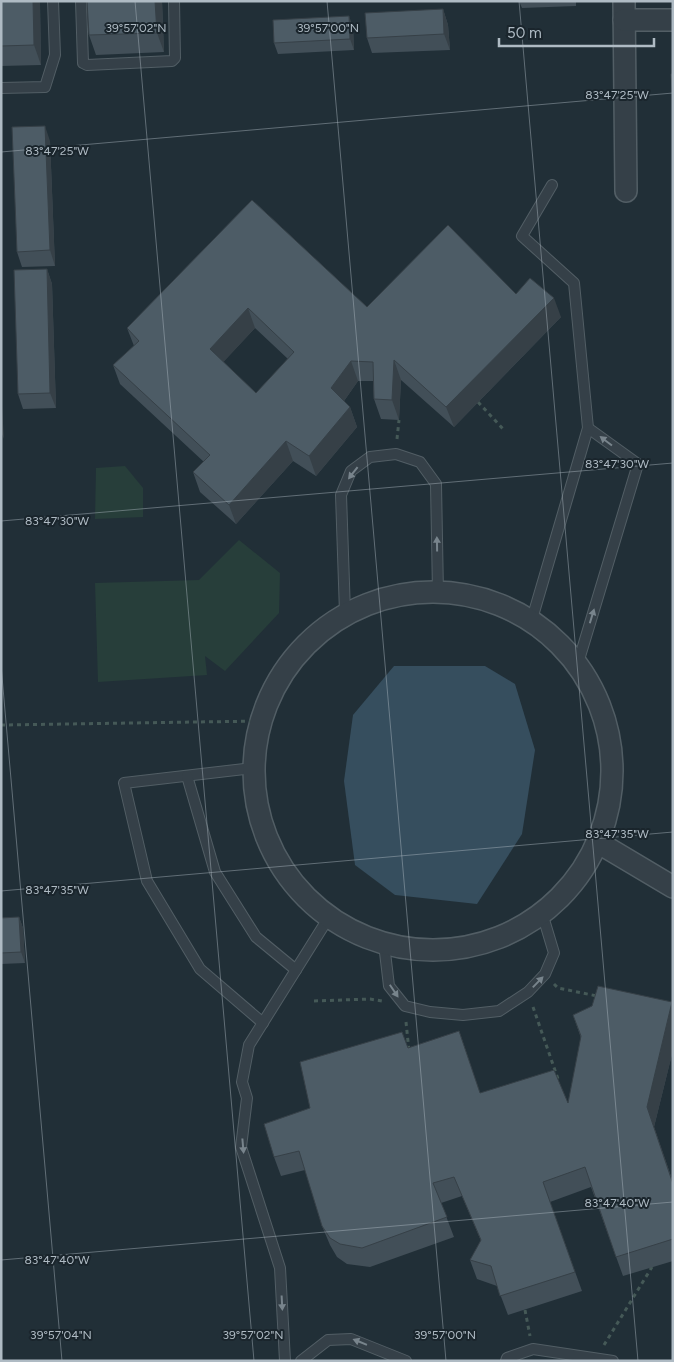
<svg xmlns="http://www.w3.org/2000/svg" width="674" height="1362" font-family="Figtree,sans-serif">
<rect width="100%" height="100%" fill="#212f37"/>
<g fill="#273e3a">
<path d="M125,466L143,488V517L95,519L96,468Z"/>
<path d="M239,540L280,573L279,613L225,671L205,656L207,675L98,682L95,583L199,580Z"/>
</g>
<path fill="#364e5e" d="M394,666H485L515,684L535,750L522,834L477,904L395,895L355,865L344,781L353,715Z"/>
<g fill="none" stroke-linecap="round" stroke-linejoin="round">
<g stroke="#525e65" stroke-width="12">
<g id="service">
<path d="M81,1L83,63L87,65L172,61L175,58L174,1"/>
<path d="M1,88L45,87L55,55L53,1"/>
<path d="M345,613L341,495L351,471L370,457L396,454L420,462L436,484L438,593"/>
<path d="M532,619L588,428L574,283L522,236L552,185"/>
<path d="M578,663L638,464L588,428"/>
<path d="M253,768L124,783L147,881L200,969L263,1023"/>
<path d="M187,776L215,872L256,937L296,970"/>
<path d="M384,944L389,986L405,1006L430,1012L463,1015L499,1011L528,992L545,974L554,953L542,913"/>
<path d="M285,1361L280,1268L241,1147L247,1098L242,1082L249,1045L329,917"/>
<path d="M301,1361L328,1340L351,1339L406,1361"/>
<path d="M506,1361L507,1358L533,1349L613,1361"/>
</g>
</g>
<g stroke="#525e65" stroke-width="24">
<g id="minor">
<path d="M624,1L626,191"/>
<path d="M624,20H673"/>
<circle cx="433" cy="771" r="179"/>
<path d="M599,843L673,887"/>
</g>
</g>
<g stroke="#455957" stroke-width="3" stroke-dasharray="4 4" stroke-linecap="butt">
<path d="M478,402L504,430"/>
<path d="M397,439L399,420"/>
<path d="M1,725L262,721"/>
<path d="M554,984L558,988L597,996"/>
<path d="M314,1001L370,999L382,1001"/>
<path d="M533,1007L558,1079"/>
<path d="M406,1022L409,1051"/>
<path d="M525,1310L530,1336"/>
<path d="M604,1345L652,1267"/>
</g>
<use href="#service" stroke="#354048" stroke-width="10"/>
<use href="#minor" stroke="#354048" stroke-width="21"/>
</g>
<g fill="#424f58" fill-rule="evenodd">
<path d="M1,1H39L40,4L41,65L1,66Z"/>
<path d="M87,1H162L164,52L96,55L89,35Z"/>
<path d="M273,1H294L274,2Z"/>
<path d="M519,1H576V6L522,8Z"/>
<path d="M443,9L448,25L450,50L372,53L367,38Z"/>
<path d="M353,27L354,50L278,54L274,43Z"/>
<path d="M50,141L55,266L22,267L17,252Z"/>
<path d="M252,200L367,307L516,294L561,317L454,427L401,380L399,420L381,419L374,399L373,381H358L344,401L350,407L357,427L316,476L293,461L236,524L200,492L193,472L204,462L120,384L113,365L134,346L127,328ZM255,328L288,359L256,393L223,362Z"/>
<path d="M47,269L52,284L56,408L23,409L18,394Z"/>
<path d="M19,917L23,928L25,963L1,964V918Z"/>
<path d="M672,1002L673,1050L654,1127L673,1182V1261L623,1276L591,1187L550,1202L582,1291L508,1315L497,1286L477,1279L470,1260L481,1241L462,1196L441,1203L454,1237L370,1267L347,1264L337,1257L330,1245L322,1226L305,1170L281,1176L274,1157L310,1108L408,1048L459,1031L480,1093L568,1103L581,1038L573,1015Z"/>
</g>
<g fill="#364047">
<path d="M33,1H39L40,4L41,65L34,45Z"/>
<path d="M155,1H162L164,52L157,33Z"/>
<path d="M443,9L448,25L450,50L444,34Z"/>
<path d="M349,16L353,27L354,50L350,39Z"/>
<path d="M45,126L50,141L55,266L50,250Z"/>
<path d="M47,269L52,284L56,408L50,393Z"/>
<path d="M554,298L561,317L454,427L446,407Z"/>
<path d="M248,308L255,328L217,369L210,349Z"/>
<path d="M394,360L401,380L399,420L392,400Z"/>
<path d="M351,361L358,381L339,408L331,388Z"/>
<path d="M1,404L2,406L4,439L1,432Z"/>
<path d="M350,407L357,427L316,476L309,456Z"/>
<path d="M286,441L293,461L236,524L229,505Z"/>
<path d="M19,917L23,928L25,963L21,952Z"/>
<path d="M672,1002L673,1050L654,1127L673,1184L647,1107Z"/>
</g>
<g fill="#4d5c66" stroke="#364047" fill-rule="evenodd">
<path d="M1,1H33L34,45L1,46Z"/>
<path d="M87,1H155L157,33L89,35Z"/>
<path d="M443,9L444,34L367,38L365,13Z"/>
<path d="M349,16L350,39L274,43L273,20Z"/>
<path d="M671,74H673V101Z"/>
<path d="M45,126L50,250L17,252L12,127Z"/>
<path d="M252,200L367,307L448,225L516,294L530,278L554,298L446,407L394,360L392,400L374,399L373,362L351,361L331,388L350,407L309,456L286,441L229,505L193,472L210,455L113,365L139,341L127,328ZM248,308L294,352L256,393L210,349Z"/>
<path d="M47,269L50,393L18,394L14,270Z"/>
<path d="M19,917L21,952L1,953V918Z"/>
<path d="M598,986L672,1002L647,1107L673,1184V1239L616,1257L585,1167L543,1182L575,1272L500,1296L491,1266L470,1260L481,1240L454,1177L433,1183L447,1217L362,1248L340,1244L330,1238L322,1226L299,1151L274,1157L264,1124L310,1108L300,1062L402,1032L408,1048L459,1031L480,1093L554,1070L568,1103L581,1036L573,1015L592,1006Z"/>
</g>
<defs><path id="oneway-solid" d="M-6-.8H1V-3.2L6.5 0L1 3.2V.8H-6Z" transform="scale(1.25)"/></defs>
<g fill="#78848c">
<use href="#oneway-solid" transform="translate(606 441) rotate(-143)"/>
<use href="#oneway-solid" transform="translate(353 473) rotate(128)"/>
<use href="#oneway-solid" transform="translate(437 544) rotate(-91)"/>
<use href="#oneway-solid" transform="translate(592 616) rotate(-73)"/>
<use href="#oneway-solid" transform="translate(538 982) rotate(-46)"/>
<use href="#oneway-solid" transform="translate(394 991) rotate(56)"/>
<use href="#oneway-solid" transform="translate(243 1146) rotate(85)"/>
<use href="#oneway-solid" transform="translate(282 1303) rotate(87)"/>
<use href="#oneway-solid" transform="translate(360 1342) rotate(-158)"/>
</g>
<path fill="none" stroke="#afbbc4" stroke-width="1" stroke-opacity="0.45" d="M135,1L254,1361M327,1L446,1361M519,1L638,1361M1,152L673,93M1,521L673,463M1,665L62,1361M1,891L673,832M1,1260L673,1202"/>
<g font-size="12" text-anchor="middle" fill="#afbbc4" stroke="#1a252c" stroke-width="4" stroke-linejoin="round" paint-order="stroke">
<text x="136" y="32">39°57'02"N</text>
<text x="328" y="32">39°57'00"N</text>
<text x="617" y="99">83°47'25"W</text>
<text x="57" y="155">83°47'25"W</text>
<text x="617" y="468">83°47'30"W</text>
<text x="57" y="525">83°47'30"W</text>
<text x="617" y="838">83°47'35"W</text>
<text x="57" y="894">83°47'35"W</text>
<text x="617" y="1207">83°47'40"W</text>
<text x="57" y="1264">83°47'40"W</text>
<text x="61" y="1339">39°57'04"N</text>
<text x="253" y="1339">39°57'02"N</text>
<text x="445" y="1339">39°57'00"N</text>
</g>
<rect width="674" height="1362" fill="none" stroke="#afbbc4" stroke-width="5"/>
<path d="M499 38v8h155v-8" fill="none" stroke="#afbbc4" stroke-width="2.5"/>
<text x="507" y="38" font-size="15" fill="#afbbc4" stroke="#1a252c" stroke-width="4" paint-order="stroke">50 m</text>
</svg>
